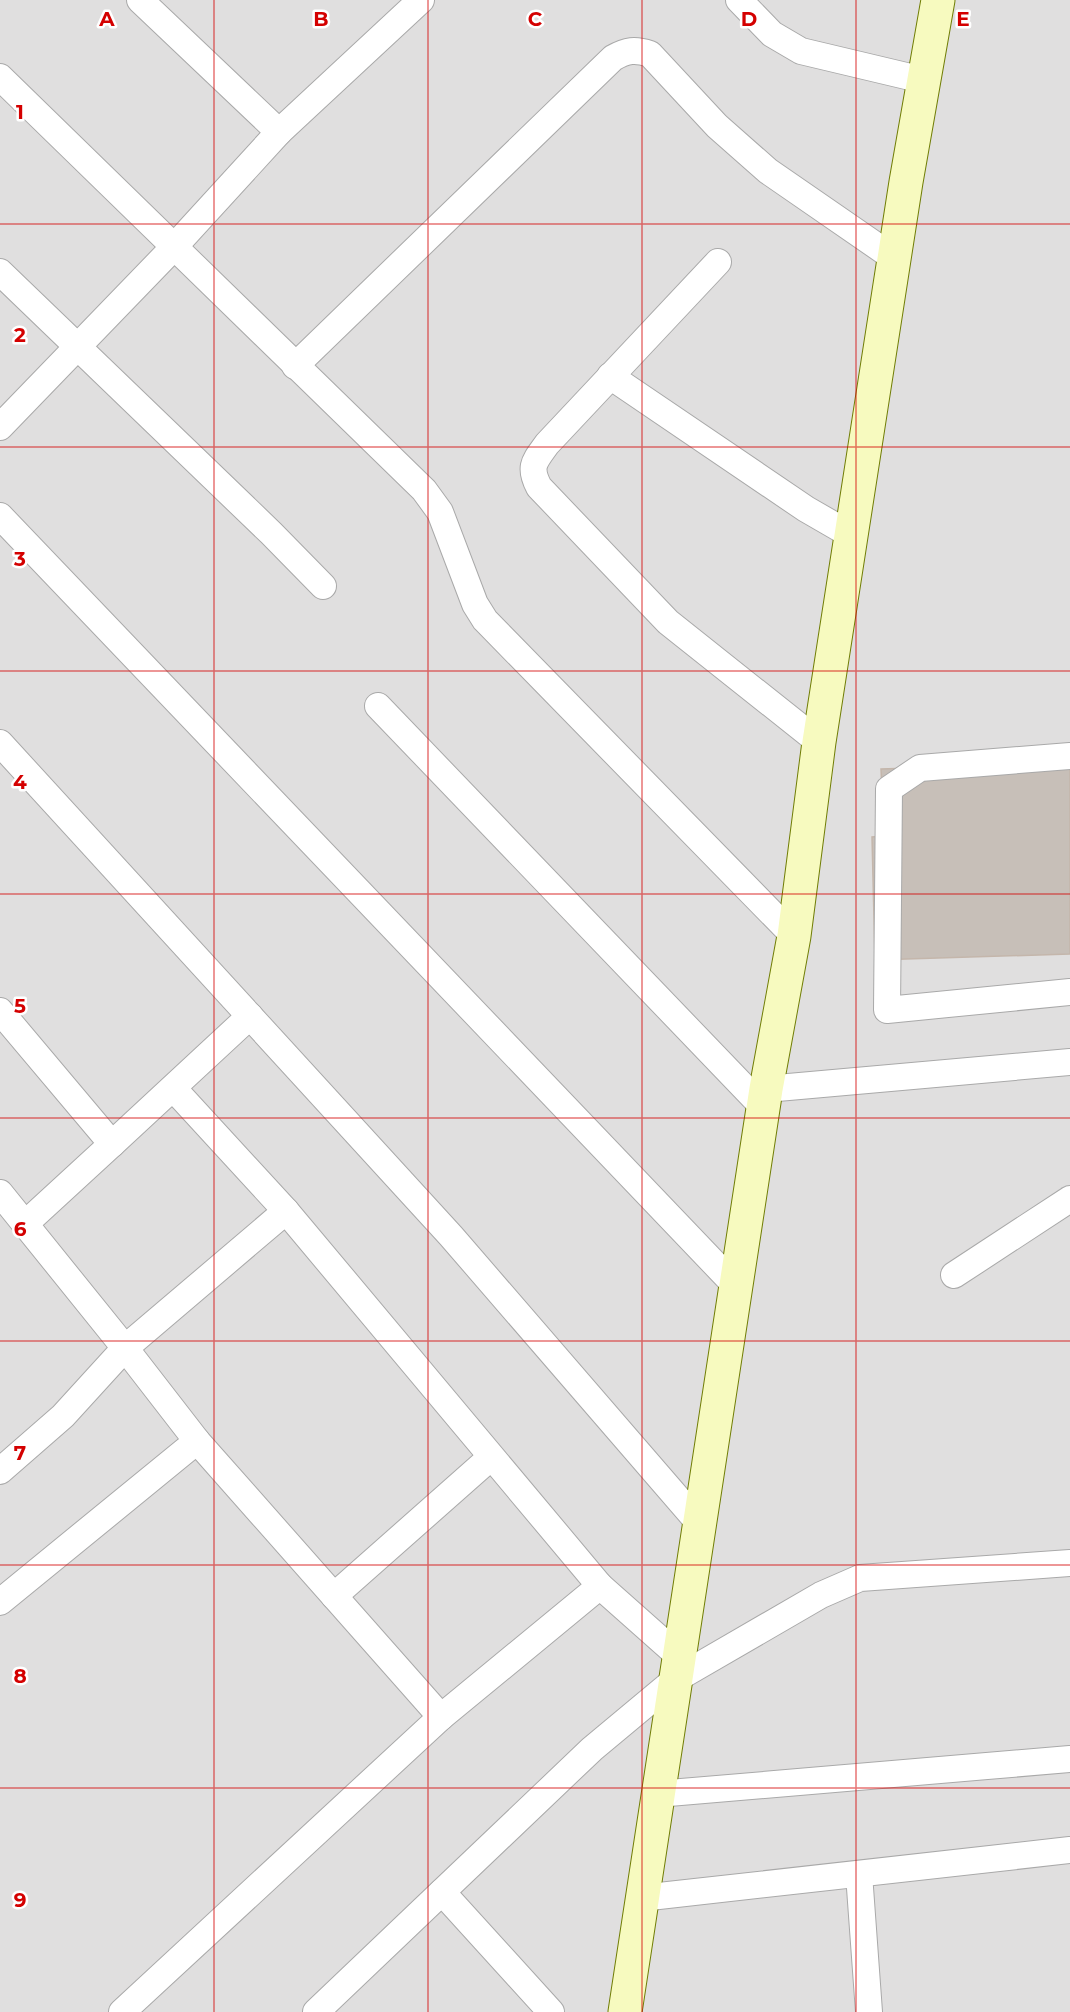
<svg xmlns="http://www.w3.org/2000/svg" width="1070" height="2012" font-family="Montserrat,sans-serif">
<rect width="100%" height="100%" fill="#f2efe9"/>
<rect fill="#e0dfdf" x="0" y="0" width="1070" height="2012"/>
<path fill="#c7bfb8" stroke="#c4b6ab" stroke-width="1.5" d="M1070,763V954L875,960L872,837L884,836L881,769Z"/>
<g fill="none" stroke-linecap="round" stroke-linejoin="round">
<g stroke="#a9a9a9" stroke-width="28">
<g id="street">
<path d="M140,0L279,132"/>
<path d="M739,0L772,34L801,51L923,80"/>
<path d="M0,77L424,490L440,512L475,604L485,620L794,936"/>
<path d="M718,262L547,444C535,461 528,466 539,487L668,622L819,742"/>
<path d="M0,272L271,533L323,586"/>
<path d="M295,366L613,58C627,50 635,49 650,54L717,126L768,171L894,258"/>
<path d="M610,376L806,509L851,535"/>
<path d="M0,427L173,248L279,132L421,0"/>
<path d="M0,516L735,1285"/>
<path d="M378,706L763,1107"/>
<path d="M0,743L451,1236L699,1523"/>
<path d="M1070,756L920,768L889,789L887,1010L1070,992"/>
<path d="M0,1011L112,1144L26,1223"/>
<path d="M173,1088L286,1211"/>
<path d="M766,1089L1070,1062"/>
<path d="M112,1144L250,1016"/>
<path d="M0,1193L125,1348L286,1211L600,1586L680,1657"/>
<path d="M954,1275L1070,1199"/>
<path d="M197,1441L441,1717"/>
<path d="M0,1471L63,1416L125,1348L197,1441L0,1602"/>
<path d="M334,1596L490,1458"/>
<path d="M657,1794L1070,1759"/>
<path d="M859,1874L869,2012"/>
<path d="M442,1892L551,2012"/>
<path d="M641,1898L1070,1850"/>
<path d="M122,2012L441,1717L600,1586"/>
<path d="M316,2012L592,1749L676,1679L821,1595L860,1578L1070,1563"/>
</g>
</g>
<g stroke="#707d05" stroke-width="35">
<path id="secondary" d="M625,2012L766,1089L794,936L819,742L906,182L938,0"/>
</g>
<use href="#street" stroke="#fff" stroke-width="26"/>
<use href="#secondary" stroke="#f7fabf" stroke-width="33"/>
</g>
<path fill="none" stroke="#d40000" stroke-width="1.5" stroke-opacity="0.55" d="M214,0V2012M428,0V2012M642,0V2012M856,0V2012M0,224H1070M0,447H1070M0,671H1070M0,894H1070M0,1118H1070M0,1341H1070M0,1565H1070M0,1788H1070"/>
<g font-size="20" text-anchor="middle" font-weight="bold" fill="#d40000" stroke="#fff" stroke-width="5" stroke-linejoin="round" paint-order="stroke">
<text x="107" y="26">A</text>
<text x="321" y="26">B</text>
<text x="535" y="26">C</text>
<text x="749" y="26">D</text>
<text x="963" y="26">E</text>
<text x="20" y="119">1</text>
<text x="20" y="342">2</text>
<text x="20" y="566">3</text>
<text x="20" y="789">4</text>
<text x="20" y="1013">5</text>
<text x="20" y="1236">6</text>
<text x="20" y="1460">7</text>
<text x="20" y="1683">8</text>
<text x="20" y="1907">9</text>
</g>
</svg>
